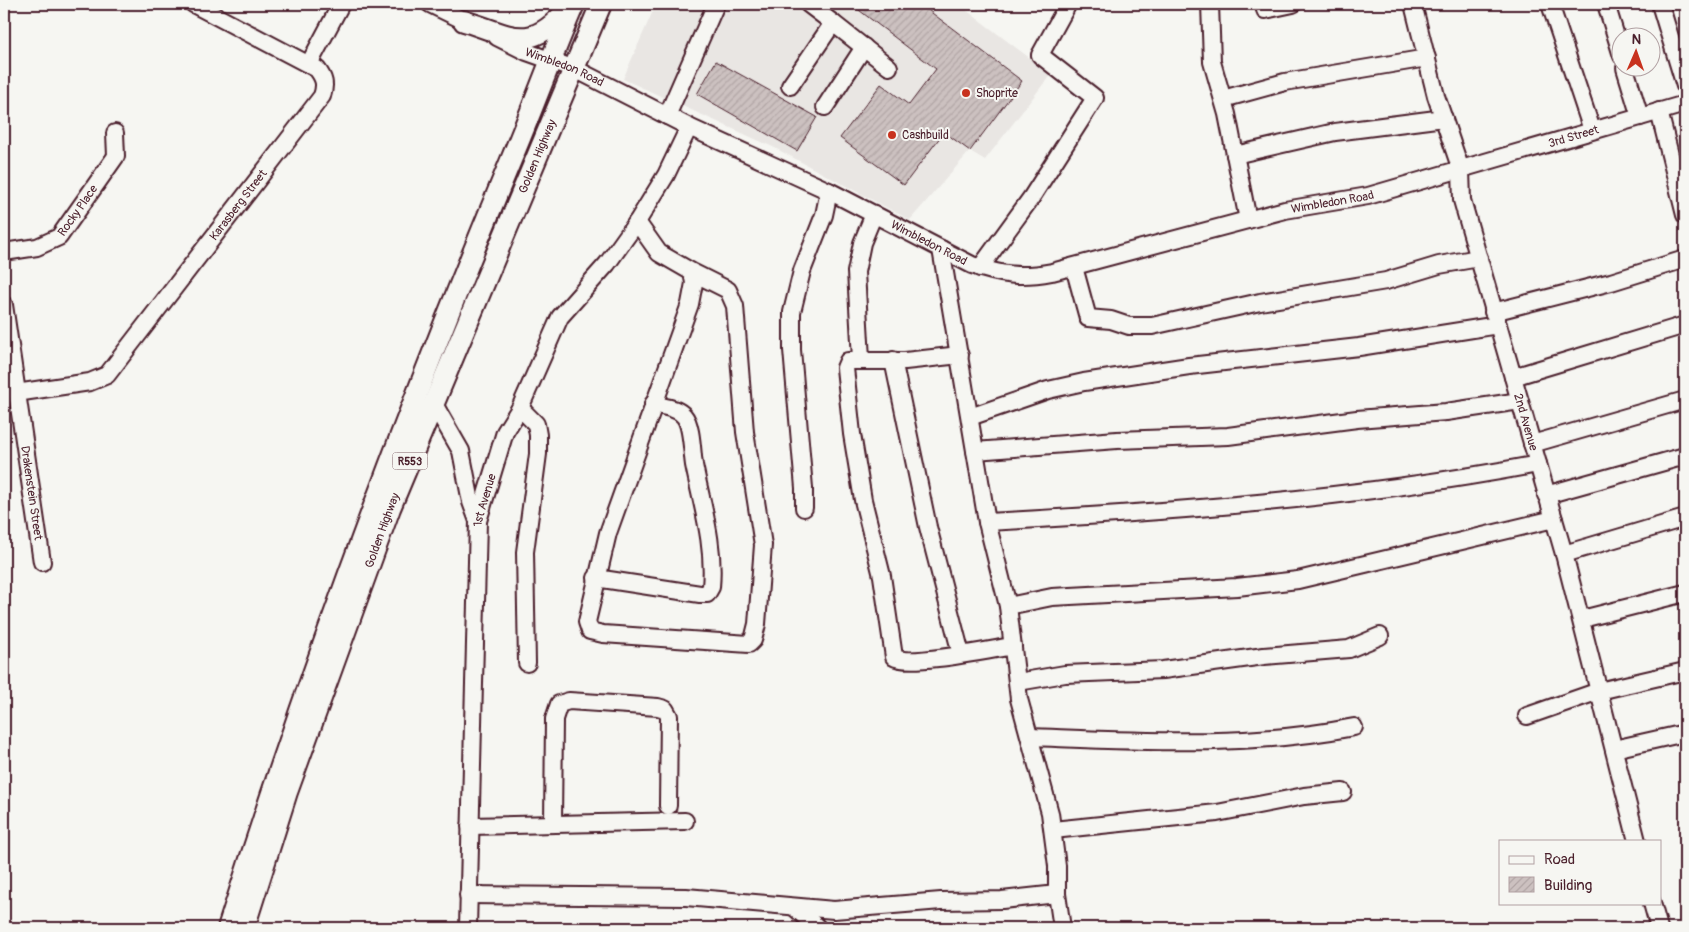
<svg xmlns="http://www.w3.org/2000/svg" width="1689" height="932" font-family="Pangolin,sans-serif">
<defs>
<pattern id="building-hatch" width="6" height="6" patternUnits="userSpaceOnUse" patternTransform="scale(1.25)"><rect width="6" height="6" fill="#ccc1c0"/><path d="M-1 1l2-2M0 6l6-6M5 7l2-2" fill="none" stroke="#b1a5a5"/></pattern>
</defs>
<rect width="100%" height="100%" fill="#f6f6f2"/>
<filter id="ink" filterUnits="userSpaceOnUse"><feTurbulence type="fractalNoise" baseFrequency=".02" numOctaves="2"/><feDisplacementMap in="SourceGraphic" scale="10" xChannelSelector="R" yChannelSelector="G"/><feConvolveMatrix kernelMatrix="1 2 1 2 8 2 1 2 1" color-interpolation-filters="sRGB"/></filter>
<g filter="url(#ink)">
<path fill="#e9e6e3" d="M656,4H958L1051,74L985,160L970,151L910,220L773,147L623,79Z"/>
<g fill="url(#building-hatch)" stroke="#4a1f2b">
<path d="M851,4H920L1022,81L970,151L944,132L904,185L840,138L881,84L909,105L936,69Z"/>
<path d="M716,61L817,117L797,151L697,94Z"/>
</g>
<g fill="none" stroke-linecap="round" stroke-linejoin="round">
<g stroke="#4a1f2b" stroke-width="20">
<g id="minor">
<path d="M430,4L475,26"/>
<path d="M1210,4L1212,62L1227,114L1248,220"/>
<path id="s1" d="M1413,4L1436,96L1461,170L1462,200L1564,554L1637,841"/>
<path d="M1550,4L1592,130"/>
<path d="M1606,4L1622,56"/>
<path d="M1660,4L1685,86"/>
<path d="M1265,10L1293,4"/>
<path d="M833,23L889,67"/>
<path id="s2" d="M497,37L527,52L575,69L689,127L829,191L972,265C1001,275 1020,278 1052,272L1285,210L1368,196L1685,104"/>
<path d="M309,64L341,4"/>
<path d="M1625,68L1640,117"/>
<path d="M790,86L833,23L808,4"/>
<path d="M1223,99L1285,82L1427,58"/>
<path d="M825,107L864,47"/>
<path d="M1659,111L1685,215"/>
<path d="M667,116L716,4"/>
<path d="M1235,155L1335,132L1444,118"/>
<path d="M637,222L659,253L692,272L694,283L690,304L608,533L587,622L590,631L603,634L749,644L753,640L757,624L763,545L745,432L735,306L728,290L692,272"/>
<path d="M941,249L987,522L1008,606L1019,699L1050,813L1057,866V894L1062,928"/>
<path id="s3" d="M4,252L37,247L59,237L116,156L115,133"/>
<path d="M1074,267L1088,318L1111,320L1129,326H1152L1260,302L1386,281L1439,265L1479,258"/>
<path d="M980,268L1031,198L1095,98L1040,55L1068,4"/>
<path id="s4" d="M4,305L42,562"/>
<path d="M1493,312L1611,282L1685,259"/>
<path d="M960,355L905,361H848L845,368L852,434L863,500L882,576L894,657C908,667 993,649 1013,646"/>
<path d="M861,359L856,272L862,243L874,214"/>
<path d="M893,360L928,527L961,654"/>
<path d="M1513,377L1685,325"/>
<path id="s5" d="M16,393L90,382L107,375L322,96C326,84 324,78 317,69L193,4"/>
<path d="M434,404L461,451L471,502L478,521"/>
<path d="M520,408L536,424L538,435V454L525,552L527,663"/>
<path d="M970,417L1048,390L1084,382L1189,366L1359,347L1498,325"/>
<path d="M1532,444L1685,400"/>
<path d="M975,451L1117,440L1228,436L1357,419L1446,412L1520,401"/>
<path d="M1546,495L1685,456"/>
<path d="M804,508V488L792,350V312L802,271L824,215L829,191"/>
<path d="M987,522C1171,512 1356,499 1538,464"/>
<path d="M1564,554L1685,518"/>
<path d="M596,578L700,594H707L711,587C715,545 702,505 694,465C692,453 692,425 684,416C677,407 663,407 653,404"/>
<path d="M1008,606L1052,597L1237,587L1298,580L1554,519"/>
<path d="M1582,619L1685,593"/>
<path d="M1018,682L1065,674L1163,670L1264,656L1349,649L1380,636"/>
<path d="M1527,716L1599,691L1685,671"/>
<path d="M1030,737C1138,741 1248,748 1354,727"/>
<path d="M1614,749L1685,733"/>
<path d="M553,824L554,719L559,704L569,701L658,707L665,709L669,716L668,806"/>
<path d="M470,826L685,821"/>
<path d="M1053,830L1217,813L1304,796L1343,792"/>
<path d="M468,895L686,897L834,910L941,901L1002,900L1057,894"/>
<path d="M1652,903L1659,928"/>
<path d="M794,907L818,928"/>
<path id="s6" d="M468,928L478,521L505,432L520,408L560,317L607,264L637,222L666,175L689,127"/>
</g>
</g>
<g stroke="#4a1f2b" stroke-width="24">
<g id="major">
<path d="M464,21C510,35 529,54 567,10"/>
<path d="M228,928C310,668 406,412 511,160C533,108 552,55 574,4"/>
<path id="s7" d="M244,928L287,792L390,508L601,4"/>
</g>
</g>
<use href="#minor" stroke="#f6f6f2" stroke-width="16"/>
<use href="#major" stroke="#f6f6f2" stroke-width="20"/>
</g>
</g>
<g fill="#c8321e" stroke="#f6f6f2" stroke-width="2">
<circle cx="966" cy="93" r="5"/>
<circle cx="892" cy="135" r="5"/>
</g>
<g text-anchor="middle" stroke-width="4" stroke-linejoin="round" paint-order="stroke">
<rect fill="#f6f6f2" stroke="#7e6067" stroke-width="1" x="392.5" y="452.5" width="35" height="17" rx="4"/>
<g font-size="11" font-weight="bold" fill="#4a1f2b">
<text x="410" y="465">R553</text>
</g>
<g font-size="12" fill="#4a1f2b" stroke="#f6f6f2">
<text dy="4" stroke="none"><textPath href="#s2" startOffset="74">Wimbledon Road</textPath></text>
<text dy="4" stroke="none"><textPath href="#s2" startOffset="1148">3rd Street</textPath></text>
<text dy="4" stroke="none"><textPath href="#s7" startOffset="826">Golden Highway</textPath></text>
<text dy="4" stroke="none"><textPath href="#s2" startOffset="898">Wimbledon Road</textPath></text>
<text dy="4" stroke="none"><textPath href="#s5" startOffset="308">Karasberg Street</textPath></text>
<text dy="4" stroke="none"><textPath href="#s3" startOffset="90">Rocky Place</textPath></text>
<text dy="4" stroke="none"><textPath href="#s2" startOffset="479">Wimbledon Road</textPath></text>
<text dy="4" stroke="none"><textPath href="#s1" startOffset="434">2nd Avenue</textPath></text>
<text dy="4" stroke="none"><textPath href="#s4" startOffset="190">Drakenstein Street</textPath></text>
<text dy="4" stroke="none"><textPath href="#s6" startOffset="429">1st Avenue</textPath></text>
<text dy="4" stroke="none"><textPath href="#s7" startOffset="421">Golden Highway</textPath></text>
</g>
<g font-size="12" fill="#4a1f2b" stroke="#f6f6f2" text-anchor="start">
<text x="976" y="97">Shoprite</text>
<text x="902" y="139">Cashbuild</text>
</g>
</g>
<rect width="1689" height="932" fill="none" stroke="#f6f6f2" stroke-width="20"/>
<rect x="10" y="10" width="1669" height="912" fill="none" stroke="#4a1f2b" stroke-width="2" filter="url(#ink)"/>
<rect x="1499" y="840" width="162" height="65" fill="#f6f6f2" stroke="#b1a0a2"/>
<rect x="1509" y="856" width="25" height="8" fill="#f6f6f2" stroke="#b1a0a2"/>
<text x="1544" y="864" font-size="15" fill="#4a1f2b">Road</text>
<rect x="1509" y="877" width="25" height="15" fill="url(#building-hatch)" stroke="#b1a0a2"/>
<text x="1544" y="890" font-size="15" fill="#4a1f2b">Building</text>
<g transform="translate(1636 52) rotate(2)"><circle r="24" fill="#f6f6f2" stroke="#b1a0a2"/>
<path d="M0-4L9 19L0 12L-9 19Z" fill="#c8321e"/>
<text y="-8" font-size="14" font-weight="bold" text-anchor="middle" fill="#4a1f2b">N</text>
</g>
</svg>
